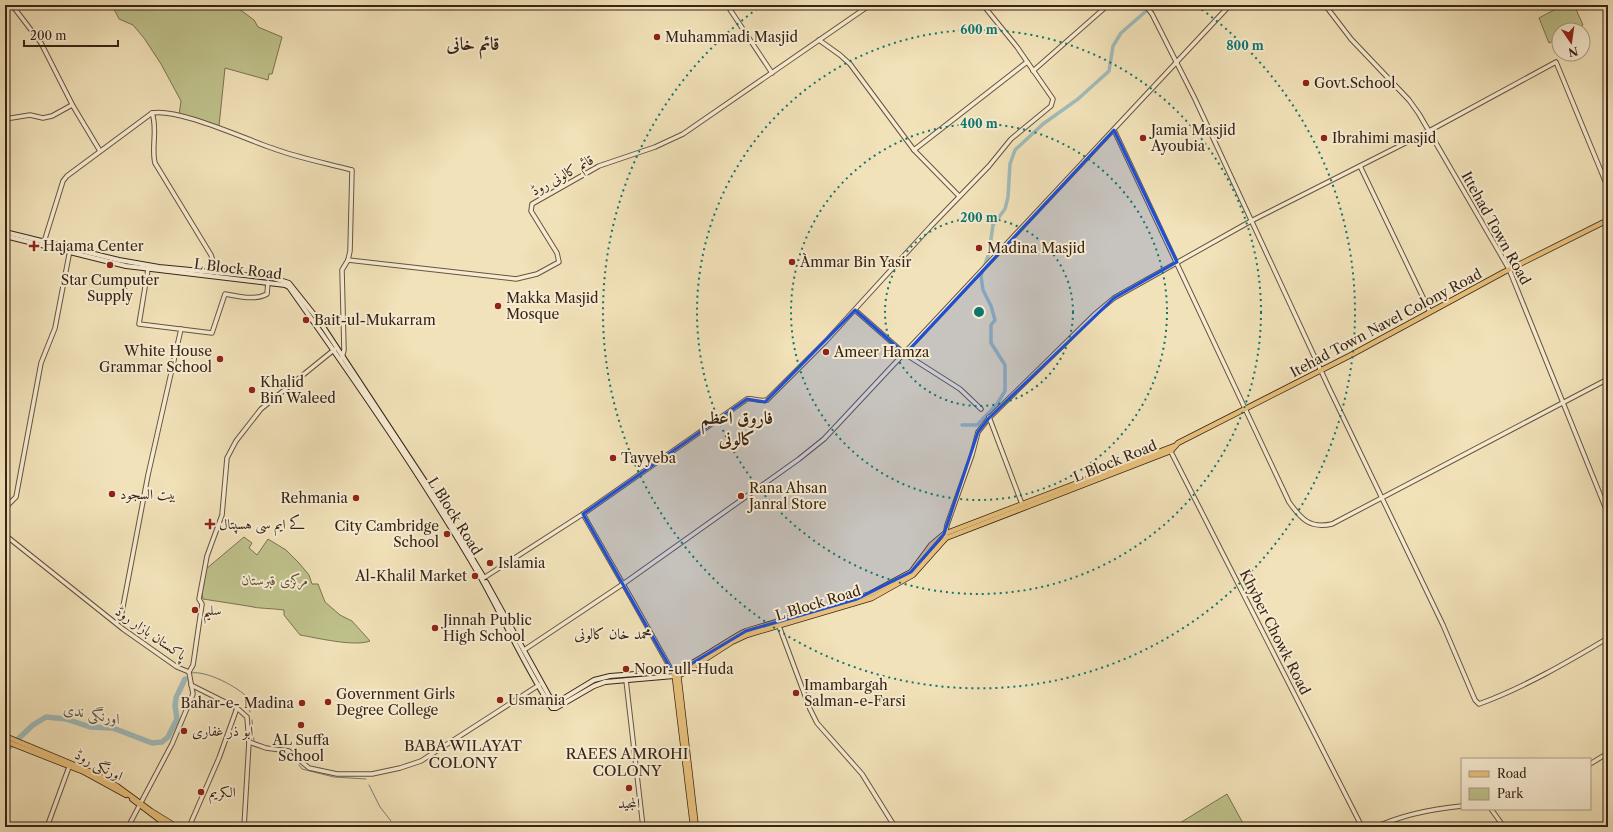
<svg xmlns="http://www.w3.org/2000/svg" width="1613" height="832" font-family="'Libre Caslon Text',Amiri,serif">
<rect width="100%" height="100%" fill="#f2e2b9"/>
<filter id="stains"><feTurbulence type="fractalNoise" baseFrequency=".005" numOctaves="4"/><feColorMatrix values="0 0 0 0 .2 0 0 0 0 .09 0 0 0 0 .02 0 0 0 .5 -.17"/></filter>
<radialGradient id="worn" r=".72"><stop offset=".6" stop-color="#630" stop-opacity="0"/><stop offset="1" stop-color="#630" stop-opacity=".3"/></radialGradient>
<g fill="#bfc28c" stroke="#7b7351">
<path d="M112,5H189L201,9L202,5H234L254,20L258,27L282,37L272,74H269L268,80L225,68L219,126L179,115L181,101L161,64L144,38L133,25L119,19Z"/>
<path d="M1563,5H1574L1583,25L1574,30H1559V38L1549,43L1539,18Z"/>
<path d="M244,537L252,543L249,548L257,555L268,539L286,550L299,563L309,575L312,584H318L325,602L340,615L352,621L370,641C354,647 318,638 300,635L284,615V610C271,608 259,609 248,606L203,599L202,593L206,569Z"/>
<path d="M1227,794L1245,827H1174L1175,826Z"/>
</g>
<g fill="none" stroke-linecap="round" stroke-linejoin="round">
<g stroke="#767f79" stroke-width="1">
<path d="M191,673C206,670 238,687 248,698L250,712"/>
<path d="M252,720L254,741"/>
<path d="M256,746C268,752 285,749 294,758"/>
<path d="M299,765L302,769L334,777L366,779"/>
<path d="M369,785L380,807L391,821"/>
</g>
<path stroke="#a0bbbb" stroke-width="3.5" d="M962,425H977L997,404L1005,391V365L991,343V325L995,320L991,306L983,290L981,276L989,253L993,225L1005,209L1008,197L1010,164L1015,150L1043,124L1078,99L1109,71L1113,46L1121,33L1153,5"/>
<path stroke="#a0bbbb" stroke-width="5.5" d="M5,751L33,725L46,717L66,719L90,727L113,728L152,743L162,742L168,737L177,719L175,706L176,698L185,679"/>
<g stroke="#66543f" stroke-width="5.5">
<g id="tertiary">
<path d="M12,5L41,43L73,106L100,151"/>
<path d="M727,5L772,73"/>
<path d="M1145,5L1152,14L1195,99L1329,388L1443,625L1475,700L1479,704C1523,688 1568,662 1608,638"/>
<path d="M1325,5L1351,39L1409,100L1419,114L1509,269L1608,514"/>
<path d="M819,40L840,55L850,64L914,150L959,196"/>
<path d="M1033,71L1108,5"/>
<path d="M152,113C158,129 151,147 155,163L211,255L217,273"/>
<path d="M5,119L30,115L43,118L52,116L72,105"/>
<path d="M1114,130L1289,502C1301,519 1310,529 1332,524L1608,379"/>
<path d="M914,150L1027,62"/>
<path d="M1360,166L1430,312"/>
<path d="M44,242L63,181L67,176L152,113C178,108 245,139 272,148C298,158 326,163 352,170L350,251L348,260"/>
<path d="M148,269L139,324L212,333L225,294C238,296 255,301 267,294L268,282"/>
<path d="M855,310L905,354L960,389L981,409"/>
<path d="M342,358L344,350L342,270L348,260L516,279L537,274L559,262L557,253L531,211L532,204L599,166L655,147L683,134L870,5"/>
<path d="M989,417L1022,504"/>
<path d="M1170,450L1362,827"/>
<path d="M5,508L16,497L41,363L55,328L70,250"/>
<path d="M583,514L634,603L672,671"/>
<path d="M5,535L123,629L177,667L189,672"/>
<path d="M945,536L947,525L972,455L978,432L989,418L1096,313L1114,298L1251,221L1429,131L1556,62L1608,188"/>
<path d="M482,579L583,514L747,399C754,398 760,402 767,400L826,341L931,226L989,166L1011,139L1051,106L1053,99L1017,47L983,5"/>
<path d="M116,623L121,617L148,475L181,329"/>
<path d="M779,626L810,709L817,723L862,774L895,827"/>
<path d="M524,650L623,584L799,459L824,439L1230,5"/>
<path d="M189,672L193,665L202,604L199,599L207,556L222,515L227,458L236,441L261,409L335,349"/>
<path d="M626,680L643,827"/>
<path d="M191,685L237,708L247,717L249,742L244,827"/>
<path d="M249,742L266,748L289,751L309,768L337,774H372L400,768L421,761L539,685"/>
<path d="M1590,764L1608,753"/>
<path d="M1491,809L1504,827"/>
<path d="M47,827L69,767"/>
<path d="M128,827L172,744L193,694L189,672"/>
<path d="M189,827L219,758L237,708"/>
<path d="M1376,827C1404,814 1432,809 1462,806"/>
</g>
</g>
<g stroke="#372416" stroke-width="6">
<g id="secondary">
<path d="M5,232L119,260L159,267L273,278L289,283L320,322L432,492L483,576"/>
<path d="M5,236L126,266L285,285L289,287C356,382 423,478 481,578C505,621 525,667 552,708H556L594,686L605,682L674,676"/>
<path d="M486,582L553,703H556L594,680L610,676L674,671"/>
</g>
</g>
<g stroke="#372416" stroke-width="6">
<g id="primary">
<path d="M678,672L696,827"/>
<path d="M674,676L682,674L732,642L747,635L872,598L913,575L946,538L1171,451L1178,443L1351,355L1504,272L1608,220"/>
<path d="M5,736L96,774L117,786L151,811L177,827"/>
<path d="M5,741L84,772L126,795"/>
<path d="M132,799L169,827"/>
<path d="M693,827L674,671C687,670 728,639 746,631L870,594L911,572L931,545L944,534L1174,446"/>
</g>
</g>
<use href="#tertiary" stroke="#f7ecd2" stroke-width="3.5"/>
<use href="#secondary" stroke="#f7ecd2" stroke-width="4"/>
<use href="#primary" stroke="#e9c17c" stroke-width="4.5"/>
</g>
<path fill="#1d4ed8" fill-opacity="0.2" stroke="#1d4ed8" stroke-width="3" stroke-linejoin="round" d="M1114,130L1177,262L1114,298L989,418L978,432L944,534L911,572L857,599L746,631L686,667L672,671L583,514L747,399L765,402L855,310L905,354Z"/>
<g fill="none" stroke="#0f766e" stroke-width="2" stroke-dasharray="2 4">
<circle cx="979" cy="312" r="94"/>
<circle cx="979" cy="312" r="188"/>
<circle cx="979" cy="312" r="282"/>
<path d="M1197 6A376 376 0 1 1 761 6"/>
</g>
<g fill="#8f2418" stroke="#f7ecd2" stroke-width="1.5">
<circle cx="657" cy="37" r="4"/>
<circle cx="1306" cy="83" r="4"/>
<circle cx="1143" cy="138" r="4"/>
<circle cx="1324" cy="138" r="4"/>
<path d="M32 240h4v4h4v4h-4v4h-4v-4h-4v-4h4z"/>
<circle cx="979" cy="248" r="4"/>
<circle cx="792" cy="262" r="4"/>
<circle cx="110" cy="265" r="4"/>
<circle cx="498" cy="306" r="4"/>
<circle cx="306" cy="320" r="4"/>
<circle cx="826" cy="352" r="4"/>
<circle cx="220" cy="359" r="4"/>
<circle cx="252" cy="390" r="4"/>
<circle cx="613" cy="458" r="4"/>
<circle cx="112" cy="494" r="4"/>
<circle cx="741" cy="496" r="4"/>
<circle cx="356" cy="498" r="4"/>
<path d="M208 518h4v4h4v4h-4v4h-4v-4h-4v-4h4z"/>
<circle cx="447" cy="534" r="4"/>
<circle cx="490" cy="563" r="4"/>
<circle cx="475" cy="576" r="4"/>
<circle cx="195" cy="610" r="4"/>
<circle cx="435" cy="628" r="4"/>
<circle cx="626" cy="669" r="4"/>
<circle cx="796" cy="693" r="4"/>
<circle cx="500" cy="700" r="4"/>
<circle cx="328" cy="702" r="4"/>
<circle cx="302" cy="703" r="4"/>
<circle cx="301" cy="725" r="4"/>
<circle cx="184" cy="731" r="4"/>
<circle cx="629" cy="788" r="4"/>
<circle cx="201" cy="792" r="4"/>
</g>
<g text-anchor="middle" stroke-width="4" stroke-linejoin="round" paint-order="stroke">
<g font-size="14" fill="#372416" stroke="#f7ecd2" text-anchor="start">
<text x="665" y="42">Muhammadi Masjid</text>
<text x="1314" y="88">Govt.School</text>
<text x="1151" y="135">Jamia Masjid<tspan x="1151" dy="16">Ayoubia</tspan></text>
<text x="1332" y="143">Ibrahimi masjid</text>
<text x="43" y="251">Hajama Center</text>
<text x="987" y="253">Madina Masjid</text>
<text x="800" y="267">Àmmar Bin Yasir</text>
<text x="110" y="285" text-anchor="middle">Star Cumputer<tspan x="110" dy="16">Supply</tspan></text>
<text x="506" y="303">Makka Masjid<tspan x="506" dy="16">Mosque</tspan></text>
<text x="314" y="325">Bait-ul-Mukarram</text>
<text x="212" y="356" text-anchor="end">White House<tspan x="212" dy="16">Grammar School</tspan></text>
<text x="834" y="357">Ameer Hamza</text>
<text x="260" y="387">Khalid<tspan x="260" dy="16">Bin Waleed</tspan></text>
<text x="621" y="463">Tayyeba</text>
<text x="749" y="493">Rana Ahsan<tspan x="749" dy="16">Janral Store</tspan></text>
<text x="120" y="499">بیت السجود</text>
<text x="348" y="503" text-anchor="end">Rehmania</text>
<text x="219" y="529">کے ایم سی ہسپتال</text>
<text x="439" y="531" text-anchor="end">City Cambridge<tspan x="439" dy="16">School</tspan></text>
<text x="498" y="568">Islamia</text>
<text x="467" y="581" text-anchor="end">Al-Khalil Market</text>
<text x="203" y="615">سلیم</text>
<text x="443" y="625">Jinnah Public<tspan x="443" dy="16">High School</tspan></text>
<text x="634" y="674">Noor-ull-Huda</text>
<text x="804" y="690">Imambargah<tspan x="804" dy="16">Salman-e-Farsi</tspan></text>
<text x="336" y="699">Government Girls<tspan x="336" dy="16">Degree College</tspan></text>
<text x="508" y="705">Usmania</text>
<text x="294" y="708" text-anchor="end">Bahar-e- Madina</text>
<text x="192" y="736">ابو ذر غفاری</text>
<text x="301" y="745" text-anchor="middle">AL Suffa<tspan x="301" dy="16">School</tspan></text>
<text x="209" y="797">الکریم</text>
<text x="629" y="808" text-anchor="middle">المجید</text>
</g>
<g font-size="14" fill="#372416" stroke="#f7ecd2">
<text transform="translate(562 175) rotate(-29)" y="5">قائم کالونی روڈ</text>
<text transform="translate(1496 228) rotate(61)" y="5">Ittehad Town Road</text>
<text transform="translate(238 269) rotate(7)" y="5">L Block Road</text>
<text transform="translate(1386 323) rotate(-28)" y="5">Itehad Town Navel Colony Road</text>
<text transform="translate(1115 461) rotate(-22)" y="5">L Block Road</text>
<text transform="translate(455 516) rotate(58)" y="5">L Block Road</text>
<text transform="translate(818 603) rotate(-17)" y="5">L Block Road</text>
<text transform="translate(1275 632) rotate(63)" y="5">Khyber Chowk Road</text>
<text transform="translate(151 633) rotate(35)" y="5">پاکستان بازار روڈ</text>
<text transform="translate(99 765) rotate(27)" y="5">اورنگی روڈ</text>
</g>
<g font-size="14" font-style="italic" fill="#594c34" stroke="#f7ecd2">
<text x="275" y="585">مرکزی قبرستان</text>
</g>
<g font-size="15" fill="#372416" stroke="#f7ecd2">
<text x="613" y="639">محمد خان کالونی</text>
<text x="463" y="751">BABA WILAYAT<tspan x="463" dy="17">COLONY</tspan></text>
<text x="627" y="759">RAEES AMROHI<tspan x="627" dy="17">COLONY</tspan></text>
</g>
<g font-size="15" font-style="italic" fill="#565148" stroke="#f7ecd2">
<text transform="translate(92 714) rotate(11)" y="5">اورنگی ندی</text>
</g>
<g font-size="18" font-weight="bold" fill="#372416" stroke="#f7ecd2">
<text x="473" y="50">قائم خانى</text>
<text x="737" y="424">فاروق اعظم<tspan x="737" dy="21">کالونی</tspan></text>
</g>
</g>
<circle cx="979" cy="312" r="6" fill="#0f766e" stroke="#f7ecd2" stroke-width="2"/>
<g font-size="12" text-anchor="middle" font-weight="bold" fill="#0f766e" stroke="#f7ecd2" stroke-width="4" stroke-linejoin="round" paint-order="stroke">
<text x="979" y="34">600 m</text>
<text x="1245" y="50">800 m</text>
<text x="979" y="128">400 m</text>
<text x="979" y="222">200 m</text>
</g>
<rect width="1613" height="832" fill="none" stroke="#f2e2b9" stroke-width="20"/>
<rect x="6" y="6" width="1601" height="820" fill="none" stroke="#372416" stroke-width="2"/>
<rect x="10" y="10" width="1593" height="812" fill="none" stroke="#372416"/>
<rect x="1461" y="758" width="130" height="52" fill="#f7ecd2" stroke="#aa9c87"/>
<rect x="1469" y="771" width="20" height="6" fill="#e9c17c" stroke="#aa9c87"/>
<text x="1497" y="778" font-size="12" fill="#372416">Road</text>
<rect x="1469" y="788" width="20" height="12" fill="#bfc28c" stroke="#aa9c87"/>
<text x="1497" y="798" font-size="12" fill="#372416">Park</text>
<g transform="translate(1571 42) rotate(167)"><circle r="19" fill="#f7ecd2" stroke="#aa9c87"/>
<path d="M0-3L7 15L0 10L-7 15Z" fill="#8f2418"/>
<text y="-6" font-size="11" font-weight="bold" text-anchor="middle" fill="#372416">N</text>
</g>
<path d="M24 40v6h94v-6" fill="none" stroke="#372416" stroke-width="2"/>
<text x="30" y="40" font-size="12" fill="#372416" stroke="#f7ecd2" stroke-width="3" paint-order="stroke">200 m</text>
<rect width="100%" height="100%" filter="url(#stains)"/>
<rect width="100%" height="100%" fill="url(#worn)"/>
</svg>
